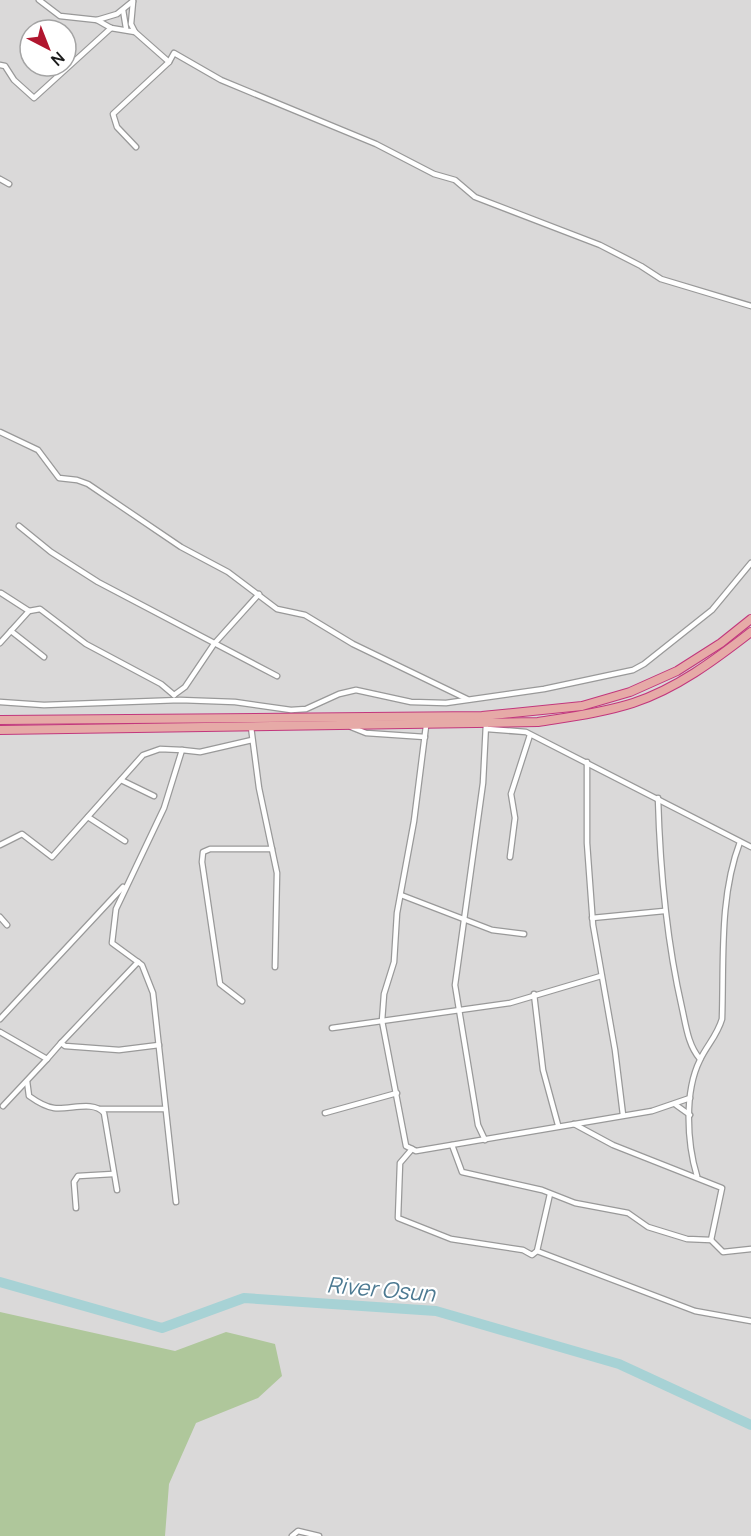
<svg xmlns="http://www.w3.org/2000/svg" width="751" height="1536" font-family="Manrope,sans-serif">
<rect width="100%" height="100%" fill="#ece7e2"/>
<path fill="#dad9d9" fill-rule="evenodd" d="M0,0H751V1536H0ZM30,30H66V66H30Z"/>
<path fill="#afc79b" d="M0,1312L175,1351L226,1332L275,1344L282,1376L258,1398L196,1423L169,1484L165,1536H0Z"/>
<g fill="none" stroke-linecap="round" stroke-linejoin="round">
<path stroke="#a7d2d5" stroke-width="10" d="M0,1282L162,1328L244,1298L436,1311L619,1364L751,1425"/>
<g stroke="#999" stroke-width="7">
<g id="minor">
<path d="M39,0L60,16L97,20L111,28L135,32L169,62L174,53L221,80L376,144L434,174L455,180L475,197L600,245L641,266L661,279L751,306"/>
<path d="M133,2L131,24L135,32"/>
<path d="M123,10L126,28"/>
<path d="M97,20L117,14L133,1"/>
<path d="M0,65L5,66L14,80L34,98L111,28"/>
<path d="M136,147L117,127L113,114L169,62"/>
<path d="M0,179L9,184"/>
<path d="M0,432L38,450L59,478L77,480L88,484L181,547L228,572L277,609L305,615L353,644L467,699"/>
<path d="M19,526L51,552L98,582L277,676"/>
<path d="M1,593L29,611"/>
<path d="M11,631L44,657"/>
<path d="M0,643L29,611L40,609L86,644L161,684L174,695"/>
<path d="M174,695L185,687L214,644L259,594"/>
<path d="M0,702L44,705L180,700L235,702L291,710L306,709L339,694L356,690L411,702L446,703L544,689L633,670L644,664L712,610L751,563"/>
<path d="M426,726L414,821L397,913L394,962L384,994L382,1021L406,1146L416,1151L652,1111L690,1098"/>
<path d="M251,727L259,788L277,873L275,967"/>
<path d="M351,727L366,733L425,737"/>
<path d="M487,729L526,732L751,847"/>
<path d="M587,762V843L593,925L615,1050L623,1115"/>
<path d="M121,780L154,796"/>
<path d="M658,798C660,869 666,938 682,1008C686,1026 688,1045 700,1059"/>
<path d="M88,817L125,841"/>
<path d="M0,845L22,834L52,857L143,755L160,749L182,750"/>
<path d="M510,857L515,818L511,794L530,735"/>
<path d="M401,895L492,930L524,934"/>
<path d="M0,917L7,925"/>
<path d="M592,918L664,911"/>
<path d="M138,962L61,1043L65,1046L119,1050L159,1045"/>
<path d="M534,994L543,1070L558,1125"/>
<path d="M242,1001L220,984L202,862L203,852L210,849H272"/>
<path d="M0,1019L123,887"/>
<path d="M332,1028L510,1003L601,976"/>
<path d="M0,1032L47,1059L61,1043"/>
<path d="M27,1081L29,1096C36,1101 46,1107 54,1108C70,1110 93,1100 104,1113L117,1190"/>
<path d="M676,1105L690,1115"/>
<path d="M3,1106L47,1059"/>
<path d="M100,1109H165"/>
<path d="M325,1113L397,1093"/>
<path d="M574,1124L613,1145L722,1188L711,1240"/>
<path d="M485,1140L478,1125L455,985L483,783L486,724"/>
<path d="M452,1145L462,1172L542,1190L575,1203L628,1213L648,1227L687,1239L711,1240L723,1252L751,1249"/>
<path d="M412,1149L400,1163L398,1218L451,1239L523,1250L532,1255L537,1251L550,1194"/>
<path d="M697,1176C687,1143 684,1092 700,1060C707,1045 717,1036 722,1019C724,961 719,897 740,842"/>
<path d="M176,1202L153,993L142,965L112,943L116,909L164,808L182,750L200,752L252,740"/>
<path d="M76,1208L74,1182L78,1176L113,1174"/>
<path d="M537,1251L695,1311L751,1321"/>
<path d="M292,1536L298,1531L319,1536"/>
</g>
</g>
<g stroke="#c2377d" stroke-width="10">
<g id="trunk">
<path d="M0,720L482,716L582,706L630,692L677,671L721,643L751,619"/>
<path d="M0,730L538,722C569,717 602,713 633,703C676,689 715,660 751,632"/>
</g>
</g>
<use href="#minor" stroke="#fff" stroke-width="4.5"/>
<use href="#trunk" stroke="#e6aaa7" stroke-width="8"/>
</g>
<g text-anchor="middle" stroke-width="4.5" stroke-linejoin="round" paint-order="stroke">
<g font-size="22" font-style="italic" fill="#4d7a92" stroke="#fff">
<text transform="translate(381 1289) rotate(5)" y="8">River Osun</text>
</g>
</g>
<g transform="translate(48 48) rotate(138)"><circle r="28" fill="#ffffff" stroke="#a4a4a4" stroke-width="1.5"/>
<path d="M0-4.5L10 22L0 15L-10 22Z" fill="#b1162f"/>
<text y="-9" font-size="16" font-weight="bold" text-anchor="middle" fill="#1c1c1c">N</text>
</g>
</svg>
